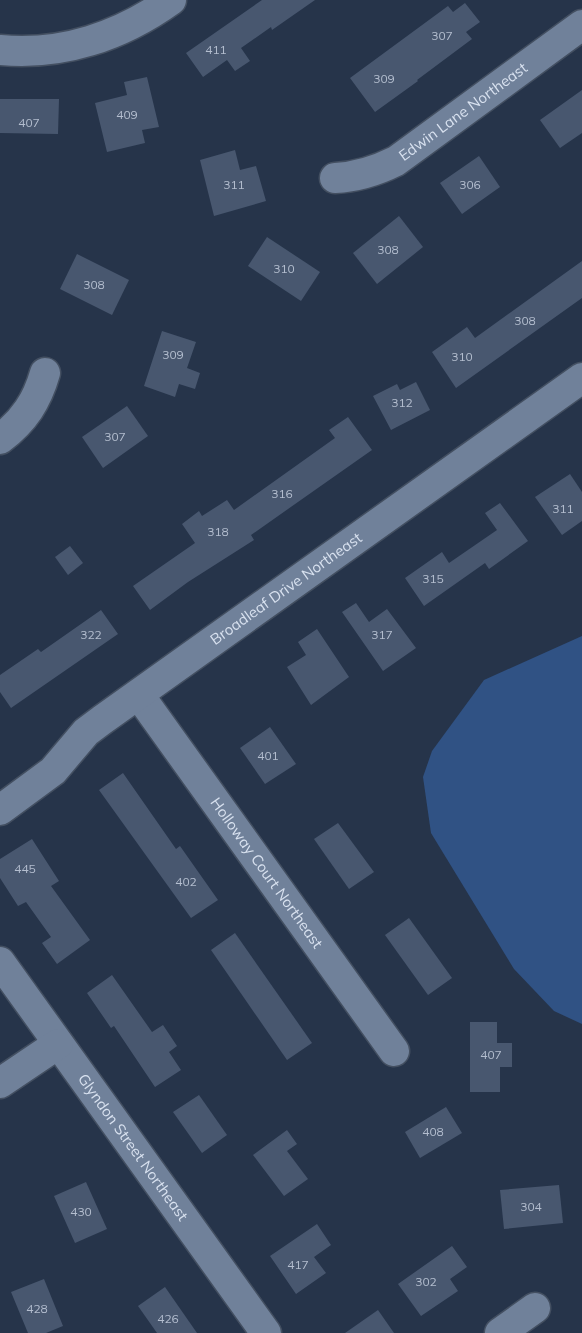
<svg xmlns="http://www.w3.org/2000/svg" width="582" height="1333" font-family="Mulish,sans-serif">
<rect width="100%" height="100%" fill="#26344a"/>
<path fill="#305284" d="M582,636V1024L554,1011L514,969L431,833L423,777L432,751L484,680Z"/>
<g fill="#48576f">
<path d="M262,0H315L272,30L271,27L241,48L250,61L235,71L227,60L203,77L186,53Z"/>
<path d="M465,3L480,22L466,32L472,39L417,80L418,81L375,112L350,78L448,6L453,12Z"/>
<path d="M147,77L159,127L142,130L145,143L107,152L95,103L127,95L124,82Z"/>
<path d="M582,90V133L560,148L540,120Z"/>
<path d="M0,99H59L58,134L0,133Z"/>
<path d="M235,150L240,170L256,166L266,201L214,216L200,160Z"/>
<path d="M479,156L500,187L462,214L440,183Z"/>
<path d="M399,216L423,247L377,284L353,253Z"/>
<path d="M267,237L320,272L301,301L248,266Z"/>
<path d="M77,254L129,280L112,315L60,289Z"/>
<path d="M582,261V298L456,388L432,352L467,327L475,338Z"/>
<path d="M162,331L196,342L187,368L200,373L195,389L179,384L175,397L144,386Z"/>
<path d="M416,382L430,410L391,430L373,396L397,384L400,390Z"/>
<path d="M127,406L148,436L103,468L82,437Z"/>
<path d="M348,417L372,450L251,535L254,540L188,582L150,610L133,586L195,543L182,524L199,511L202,516L227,500L234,510L335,438L329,430Z"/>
<path d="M570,474L582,492V521L562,535L535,497Z"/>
<path d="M500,503L528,541L489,569L485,563L424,606L405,578L442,552L449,563L497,530L485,513Z"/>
<path d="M70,546L83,563L68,575L55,557Z"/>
<path d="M356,603L369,622L387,609L416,648L383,671L342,612Z"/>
<path d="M101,610L118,634L11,708L0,692V675L38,649L41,652Z"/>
<path d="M317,629L349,677L311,705L287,667L306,655L298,642Z"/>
<path d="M270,727L296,764L265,784L240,748Z"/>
<path d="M123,773L176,849L180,846L218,900L191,918L99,790Z"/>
<path d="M338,823L374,872L349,889L314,839Z"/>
<path d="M32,839L59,881L51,886L90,940L57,964L42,943L51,937L26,902L18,906L0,878V859Z"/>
<path d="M409,918L452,978L428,995L385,935Z"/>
<path d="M235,933L312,1043L287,1060L211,950Z"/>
<path d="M112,975L152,1032L163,1025L177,1046L169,1052L181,1070L155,1087L114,1026L111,1028L87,993Z"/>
<path d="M470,1022H497V1043H512V1067H500V1092H470Z"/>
<path d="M199,1095L227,1135L202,1153L173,1112Z"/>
<path d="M446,1107L462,1133L420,1158L405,1132Z"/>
<path d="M287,1130L297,1144L287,1151L308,1179L284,1196L253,1155Z"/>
<path d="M86,1182L107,1229L75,1243L54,1196Z"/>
<path d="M559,1185L563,1223L504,1229L500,1190Z"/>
<path d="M317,1224L331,1245L314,1257L326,1273L296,1294L270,1256Z"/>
<path d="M452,1246L467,1267L450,1279L458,1291L421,1316L398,1284Z"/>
<path d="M44,1279L63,1326L46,1333H28L11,1292Z"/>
<path d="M165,1287L197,1333H157L138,1306Z"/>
<path d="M378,1310L394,1333H345Z"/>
</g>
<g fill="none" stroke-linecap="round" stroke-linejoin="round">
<g stroke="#434f61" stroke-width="33">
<g id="minor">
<path d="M0,50C62,56 121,36 171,0"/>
<path id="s1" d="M335,178C357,177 376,171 396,161L582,25"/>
<path d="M0,439C24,421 37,401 45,373"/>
<path id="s2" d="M139,695L394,1051"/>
<path id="s3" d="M0,810L53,771L86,732L102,720L582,378"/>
<path id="s4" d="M0,962L266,1333"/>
<path d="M0,1083L58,1044"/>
<path d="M500,1333L535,1308"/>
</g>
</g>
<use href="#minor" stroke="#70819a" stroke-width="30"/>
</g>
<g text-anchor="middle" stroke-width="4.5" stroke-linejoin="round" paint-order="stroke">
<g font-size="12" fill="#b4becf">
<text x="442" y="40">307</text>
<text x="216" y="54">411</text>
<text x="384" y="83">309</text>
<text x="127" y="119">409</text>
<text x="29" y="127">407</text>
<text x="234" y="189">311</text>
<text x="470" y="189">306</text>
<text x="388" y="254">308</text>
<text x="284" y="273">310</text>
<text x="94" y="289">308</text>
<text x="525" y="325">308</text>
<text x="173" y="359">309</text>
<text x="462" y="361">310</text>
<text x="402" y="407">312</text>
<text x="115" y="441">307</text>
<text x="282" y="498">316</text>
<text x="563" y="513">311</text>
<text x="218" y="536">318</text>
<text x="433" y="583">315</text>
<text x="91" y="639">322</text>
<text x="382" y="639">317</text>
<text x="268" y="760">401</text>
<text x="25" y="873">445</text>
<text x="186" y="886">402</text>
<text x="491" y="1059">407</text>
<text x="433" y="1136">408</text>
<text x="531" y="1211">304</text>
<text x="81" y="1216">430</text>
<text x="298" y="1269">417</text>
<text x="426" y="1286">302</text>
<text x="37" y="1313">428</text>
<text x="168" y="1323">426</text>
</g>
<g font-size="15" fill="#d8e1ef" stroke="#26344a">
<text dy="5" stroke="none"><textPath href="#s1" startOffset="147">Edwin Lane Northeast</textPath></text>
<text dy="5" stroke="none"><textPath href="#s3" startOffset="363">Broadleaf Drive Northeast</textPath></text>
<text dy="5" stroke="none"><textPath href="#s2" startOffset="219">Holloway Court Northeast</textPath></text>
<text dy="5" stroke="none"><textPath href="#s4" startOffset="228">Glyndon Street Northeast</textPath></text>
</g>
</g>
</svg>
